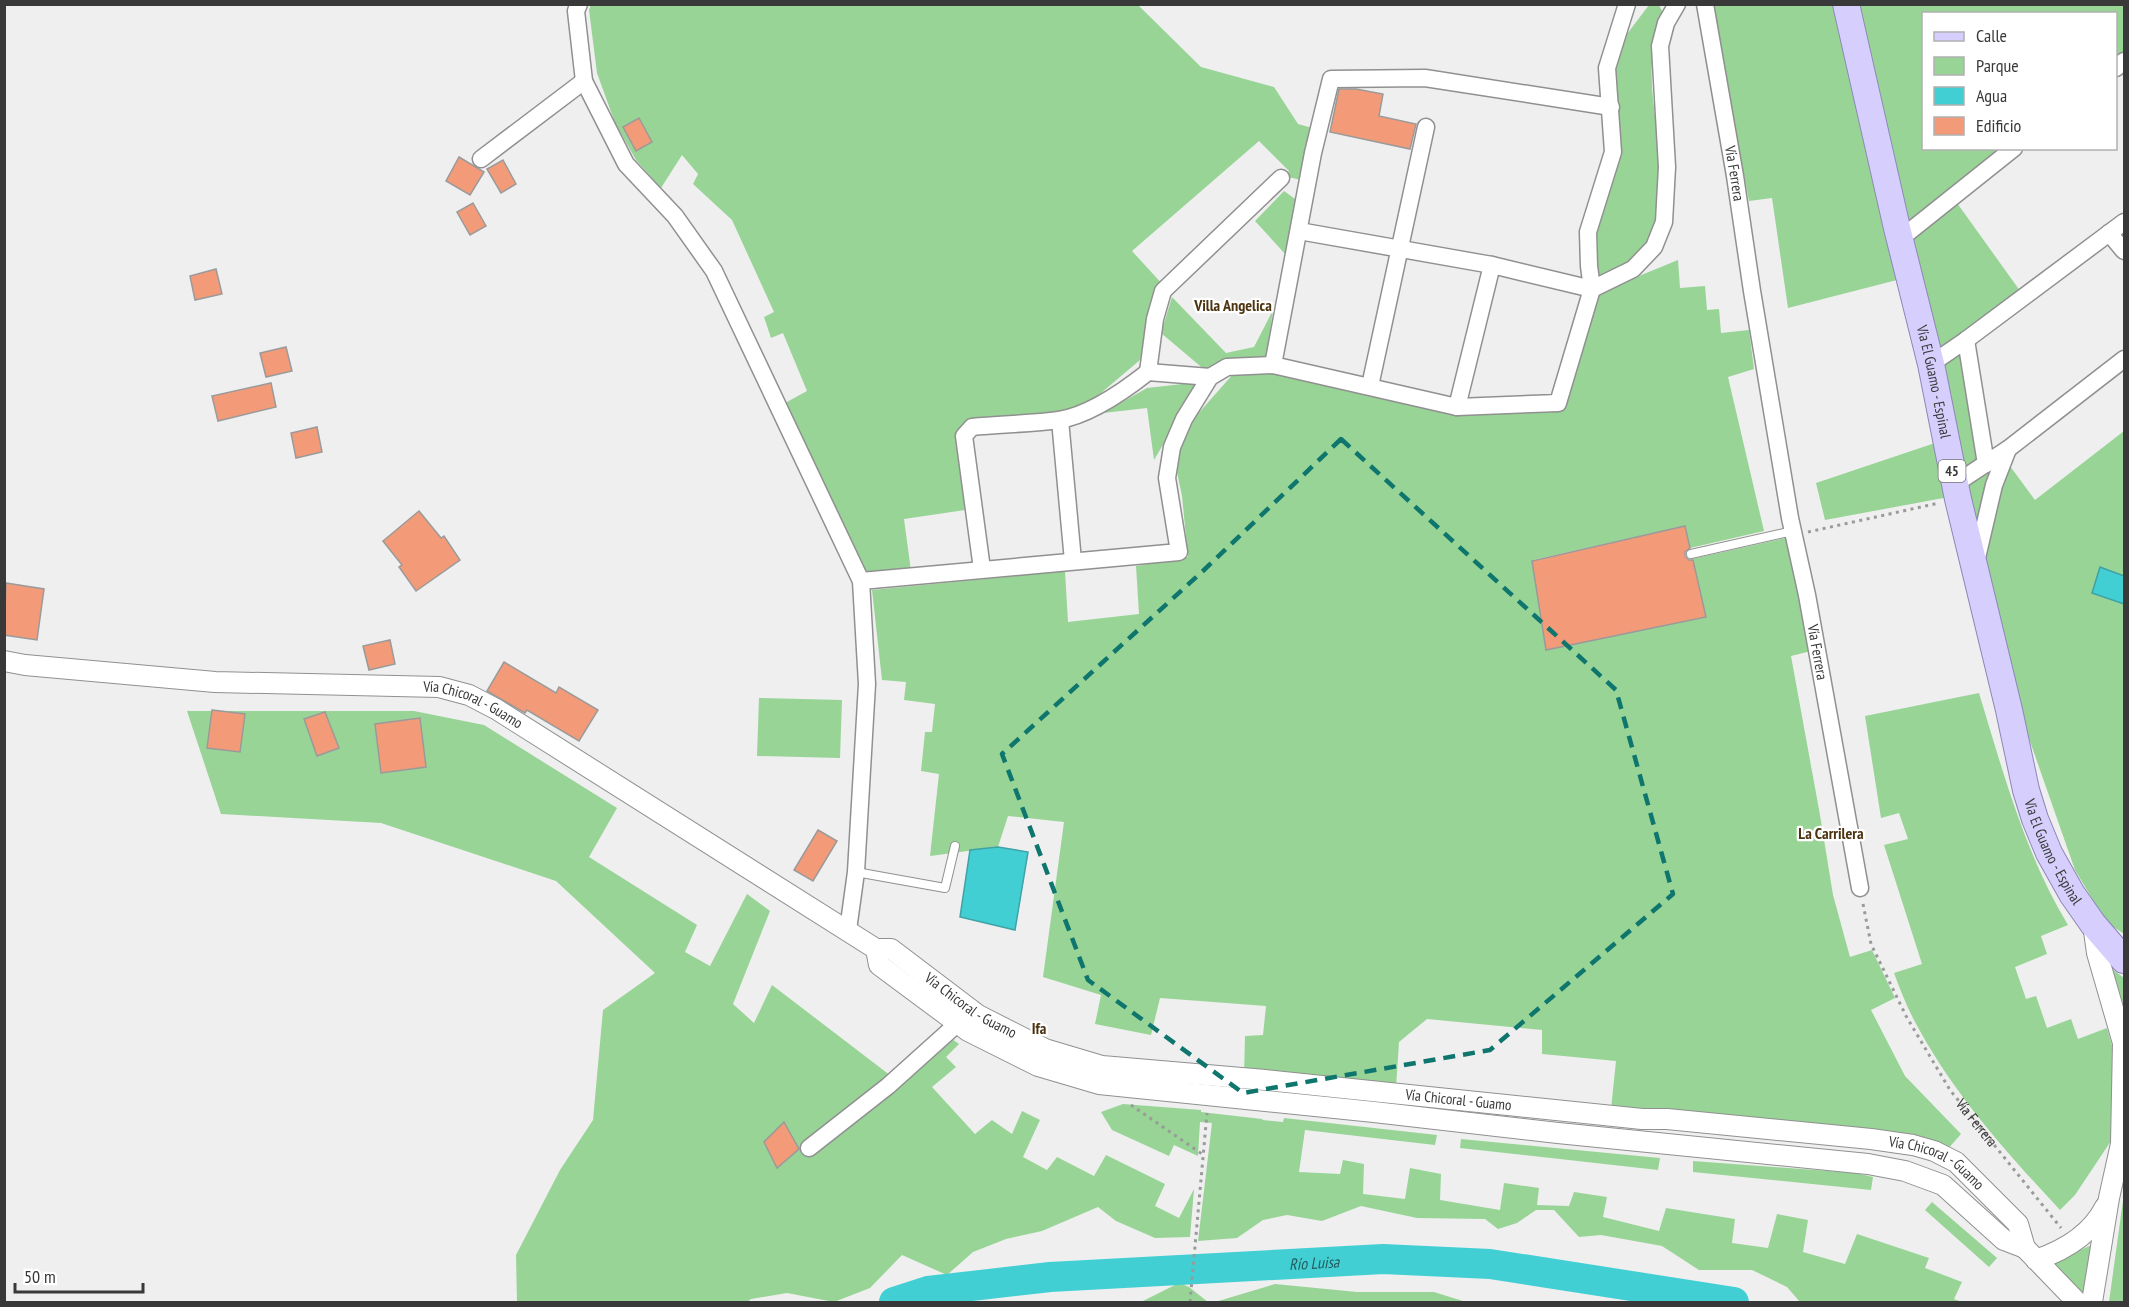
<svg xmlns="http://www.w3.org/2000/svg" width="2129" height="1307" font-family="'PT Sans Narrow',sans-serif">
<rect width="100%" height="100%" fill="#efeff0"/>
<g fill="#98d496">
<path d="M591,4L1138,5L1201,67L1274,87L1298,124L1316,129L1305,181L1284,176L1289,171L1259,141L1132,251L1165,287L1151,306L1140,360L1081,410L957,434L965,510L904,519L911,571L865,576L785,403L807,391L783,333L771,338L764,317L774,312L732,220L693,184L698,174L682,155L661,188L636,160L615,123L597,73L589,10Z"/>
<path d="M1649,5H1659L1665,17C1660,32 1653,46 1652,61C1648,120 1675,171 1652,230C1650,235 1648,243 1645,247C1633,262 1611,271 1595,280V230L1618,154L1613,72L1627,34Z"/>
<path d="M1710,5H1837L1897,280L1788,308L1772,198L1749,201Z"/>
<path d="M1848,5H2124V53L2116,60V14H1924V148L2004,149L1902,233Z"/>
<path d="M1284,191L1298,201L1287,256L1255,221Z"/>
<path d="M1957,203L2023,295L1935,354L1905,243Z"/>
<path d="M1678,260L1680,288L1705,286L1707,310L1719,309L1721,333L1749,330L1754,369L1728,377L1764,531L1690,548L1684,526L1533,560L1546,649L1705,616L1692,559L1790,537L1815,650L1791,656L1820,815L1833,895L1850,957L1872,950L1895,998L1871,1010L1905,1076L1961,1134L1947,1150L1875,1129L1611,1109L1616,1061L1542,1054V1030L1427,1019L1399,1042L1396,1088L1244,1076L1245,1036L1263,1035L1266,1006L1160,998L1151,1035L1095,1024L1101,995L1043,977L1064,822L1008,816L998,847L930,856L939,774L921,771L925,732H932L935,704L904,700L906,682L882,680L872,590L1065,571L1068,622L1139,614L1136,566L1188,557L1182,496L1177,472L1180,446L1196,416L1234,373L1276,370L1458,414L1560,408L1595,294Z"/>
<path d="M1172,297L1226,353L1254,347L1273,310L1266,359L1215,363L1206,371L1161,333Z"/>
<path d="M1964,348L1978,460L1957,473L1938,366Z"/>
<path d="M1200,382L1154,460L1147,408L1103,413L1147,388Z"/>
<path d="M2124,431V934L2106,922L2075,870L2018,707L1981,572L2007,462L2035,500Z"/>
<path d="M1935,443L1949,497L1825,520L1816,483Z"/>
<path d="M1999,460L1975,549L1962,489Z"/>
<path d="M1979,693C2003,772 2025,854 2068,925L2041,936L2047,954L2015,967L2026,999L2036,996L2047,1028L2071,1019L2078,1039L2107,1028L2117,1063V1132L2075,1195L2060,1210C2006,1152 1951,1091 1914,1020C1906,1005 1900,989 1894,973L1922,964L1884,845L1908,839L1899,813L1881,818L1865,716Z"/>
<path d="M759,698L842,700L840,758L757,756Z"/>
<path d="M187,711H414L484,725L617,808L589,857L697,925L685,952L710,966L747,894L770,911L733,1004L754,1023L772,985L895,1079L942,1032L959,1044L946,1057L956,1067L932,1087L975,1134L992,1120L1012,1134L1022,1111L1040,1120L1023,1157L1047,1170L1057,1157L1094,1176L1106,1155L1165,1184L1155,1206L1179,1218L1194,1189L1190,1237L1155,1238L1116,1221L1098,1207L1042,1231L1006,1239L973,1252L947,1275L902,1255L870,1288L834,1302L787,1293L751,1299L747,1302H517L516,1255L560,1170L593,1120L603,1010L655,973L556,881L381,823L221,814Z"/>
<path d="M2112,969L2124,978V1006Z"/>
<path d="M1123,1104L1201,1110V1112L1262,1119L1263,1120L1283,1122L1284,1118L1437,1135L1435,1145L1305,1130L1299,1172L1340,1174L1343,1160L1364,1164L1363,1194L1405,1199L1410,1168L1441,1174L1440,1200L1500,1210L1504,1183L1539,1188L1537,1205L1569,1206L1574,1192L1607,1197L1603,1217L1659,1231L1666,1208L1735,1219L1732,1243L1768,1248L1777,1214L1808,1220L1803,1252L1845,1264L1857,1234L1929,1258L1925,1268L1962,1282L1954,1299L1962,1302H1800L1787,1287L1752,1270H1699L1662,1246L1601,1235L1579,1237L1554,1210H1536L1517,1223L1498,1229L1485,1219L1417,1218L1361,1206L1322,1221L1287,1215L1263,1220L1237,1238L1198,1241L1212,1123L1200,1122L1198,1156L1174,1145L1169,1156L1112,1130L1101,1112Z"/>
<path d="M1461,1139L1660,1158L1658,1170L1460,1148Z"/>
<path d="M1693,1161L1856,1173L1873,1177L1871,1190L1693,1172Z"/>
<path d="M2124,1193V1302H2109Z"/>
<path d="M1932,1202L1997,1258L1989,1267L1925,1210Z"/>
<path d="M2096,1243L2087,1299L2047,1265Z"/>
<path d="M1179,1283L1189,1287L1208,1302H1141Z"/>
<path d="M1275,1284L1357,1292H1434L1466,1302H1215Z"/>
</g>
<g fill="#42cfd3" stroke="#3fa2a5" stroke-width="1.5">
<path d="M2100,567L2124,576V604L2092,593Z"/>
<path d="M998,847L1028,852L1015,930L960,917L970,850Z"/>
</g>
<g fill="none" stroke-linecap="round" stroke-linejoin="round">
<path stroke="#42cfd3" stroke-width="30" id="s1" d="M894,1302L928,1291L1050,1277L1383,1259L1490,1264L1734,1302"/>
</g>
<g fill="#f39b78" stroke="#9b9a9a" stroke-width="1.5">
<path d="M1339,89H1356L1383,94L1379,116L1416,124L1410,149L1330,132Z"/>
<path d="M639,118L652,142L636,151L623,127Z"/>
<path d="M459,157L484,172L470,195L446,181Z"/>
<path d="M503,160L516,184L501,193L487,169Z"/>
<path d="M473,203L486,226L470,235L457,212Z"/>
<path d="M216,269L222,294L195,300L190,276Z"/>
<path d="M286,347L292,371L266,377L260,353Z"/>
<path d="M271,383L276,407L218,421L212,396Z"/>
<path d="M317,427L322,452L296,458L291,433Z"/>
<path d="M419,511L441,538L444,536L460,560L416,591L399,567L402,565L383,541Z"/>
<path d="M1685,526L1690,548L1685,552V556L1689,560H1693L1706,617L1546,650L1532,561Z"/>
<path d="M6,583L44,589L37,640L4,635Z"/>
<path d="M390,640L395,664L369,670L363,646Z"/>
<path d="M504,662L556,693L559,687L598,710L579,741L527,710L525,713L487,691Z"/>
<path d="M212,710L245,714L240,752L207,748Z"/>
<path d="M325,712L339,748L317,756L304,719Z"/>
<path d="M420,718L426,767L381,773L375,724Z"/>
<path d="M818,830L837,841L813,881L794,870Z"/>
<path d="M784,1122L799,1149L777,1168L764,1142Z"/>
</g>
<g fill="none" stroke-linecap="round" stroke-linejoin="round">
<g stroke="#909091" stroke-width="10">
<g id="service">
<path d="M1691,554L1793,531"/>
<path d="M856,872L945,888L955,846"/>
</g>
</g>
<g stroke="#909091" stroke-width="19">
<g id="minor">
<path d="M579,4L576,11L584,81L626,164L675,216L714,271L861,581L867,684L856,872L848,930"/>
<path id="s3" d="M1705,4L1735,176L1752,291L1790,518L1807,595L1860,888"/>
<path d="M2116,68L2124,61"/>
<path d="M481,159L584,81"/>
<path d="M1299,231L1492,265L1592,289L1633,269L1654,247L1664,222L1667,167L1660,46L1666,23L1677,4"/>
<path d="M2109,233L2124,251"/>
<path d="M1900,239L2014,148"/>
<path d="M1966,340L1986,464"/>
<path d="M1931,364L1966,340L2124,222"/>
<path d="M1273,365L1313,153L1331,79L1425,78L1611,107"/>
<path d="M1148,372L1155,319L1163,291L1281,178"/>
<path d="M1370,386L1426,127"/>
<path d="M1457,407L1492,265"/>
<path d="M1060,420L1073,561"/>
<path d="M1955,484L2008,449L2124,359"/>
<path d="M1976,562L1994,485L2008,449"/>
<path d="M982,569L964,436L972,427C1001,424 1031,424 1059,420C1090,415 1124,391 1148,372L1210,377"/>
<path d="M861,581L1179,552L1167,478L1172,447L1184,419L1210,377L1227,367L1273,365L1457,407L1558,403L1592,289L1589,266L1588,232L1613,152L1607,68L1627,4"/>
<path d="M809,1148L888,1086L957,1024"/>
</g>
</g>
<g stroke="#909091" stroke-width="22">
<g id="tertiary">
<path id="s4" d="M4,661L25,665L215,682L439,687L469,695L496,709L876,949H891L978,1015L1045,1049L1102,1066L1265,1080L1642,1119H1667L1871,1139L1913,1145L1934,1151L1956,1162L2018,1224L2025,1248L2077,1302"/>
<path d="M876,949L879,965L968,1031L1038,1066L1099,1084L1374,1112L1558,1133L1868,1164L1905,1171L1943,1185L2004,1240L2025,1248"/>
<path d="M2036,1260C2065,1250 2091,1235 2105,1207"/>
<path d="M2092,1302L2109,1198L2121,1144L2123,1043L2097,953L2093,924"/>
</g>
</g>
<g stroke="#8d86b7" stroke-width="28">
<g id="primary">
<path id="s5" d="M1846,4L1897,228L1931,364L1958,499L2009,710L2026,790L2035,819L2049,853L2072,894L2093,924L2124,960"/>
</g>
</g>
<g stroke="#9a9a9a" stroke-width="3" stroke-dasharray="3 4.5" stroke-linecap="butt">
<path d="M1808,532L1939,503"/>
<path id="s2" d="M1863,904L1871,944L1906,1016L1950,1090L2061,1228"/>
<path d="M1131,1105L1202,1154"/>
<path d="M1190,1302L1207,1113"/>
</g>
<use href="#service" stroke="#fff" stroke-width="8"/>
<use href="#minor" stroke="#fff" stroke-width="16"/>
<use href="#tertiary" stroke="#fff" stroke-width="20"/>
<use href="#primary" stroke="#d6cffd" stroke-width="26"/>
</g>
<path fill="none" stroke="#0f766e" stroke-width="4.5" stroke-dasharray="12 8" stroke-linejoin="round" d="M1341,439L1616,690L1673,894L1490,1050L1243,1093L1088,980L1002,754L1204,570Z"/>
<g text-anchor="middle" stroke-width="4.5" stroke-linejoin="round" paint-order="stroke">
<rect fill="#fff" stroke="#747474" stroke-width="1.5" x="1938.5" y="460" width="27" height="22" rx="4.5"/>
<g font-size="14" font-weight="bold" fill="#393939">
<text x="1952" y="476">45</text>
</g>
<g font-size="15" fill="#393939" stroke="#fff">
<text dy="5" stroke="none"><textPath href="#s3" startOffset="172">Vía Ferrera</textPath></text>
<text dy="5" stroke="none"><textPath href="#s5" startOffset="388">Vía El Guamo - Espinal</textPath></text>
<text dy="5" stroke="none"><textPath href="#s3" startOffset="658">Vía Ferrera</textPath></text>
<text dy="5" stroke="none"><textPath href="#s4" startOffset="474">Vía Chicoral - Guamo</textPath></text>
<text dy="5" stroke="none"><textPath href="#s5" startOffset="874">Vía El Guamo - Espinal</textPath></text>
<text dy="5" stroke="none"><textPath href="#s4" startOffset="1060">Vía Chicoral - Guamo</textPath></text>
<text dy="5" stroke="none"><textPath href="#s4" startOffset="1564">Vía Chicoral - Guamo</textPath></text>
<text dy="5" stroke="none"><textPath href="#s2" startOffset="249">Vía Ferrera</textPath></text>
<text dy="5" stroke="none"><textPath href="#s4" startOffset="2050">Vía Chicoral - Guamo</textPath></text>
</g>
<g font-size="16" font-weight="bold" fill="#4c3411" stroke="#fff">
<text x="1233" y="311">Villa Angelica</text>
<text x="1831" y="839">La Carrilera</text>
<text x="1039" y="1034">Ifa</text>
</g>
<g font-size="16" font-style="italic" fill="#225c5d" stroke="#fff">
<text dy="6" stroke="none"><textPath href="#s1" startOffset="423">Río Luisa</textPath></text>
</g>
</g>
<rect width="2129" height="1307" fill="none" stroke="#393939" stroke-width="12"/>
<rect x="1922" y="12" width="195" height="138" fill="#ffffff" stroke="#b0b0b0" stroke-width="1.5"/>
<rect x="1934" y="32" width="30" height="9" fill="#d6cffd" stroke="#b0b0b0" stroke-width="1.5"/>
<text x="1976" y="42" font-size="18" fill="#393939">Calle</text>
<rect x="1934" y="57" width="30" height="18" fill="#98d496" stroke="#b0b0b0" stroke-width="1.5"/>
<text x="1976" y="72" font-size="18" fill="#393939">Parque</text>
<rect x="1934" y="87" width="30" height="18" fill="#42cfd3" stroke="#b0b0b0" stroke-width="1.5"/>
<text x="1976" y="102" font-size="18" fill="#393939">Agua</text>
<rect x="1934" y="117" width="30" height="18" fill="#f39b78" stroke="#b0b0b0" stroke-width="1.5"/>
<text x="1976" y="132" font-size="18" fill="#393939">Edificio</text>
<path d="M15 1283v9h128v-9" fill="none" stroke="#393939" stroke-width="3"/>
<text x="24" y="1283" font-size="18" fill="#393939" stroke="#ffffff" stroke-width="4.5" paint-order="stroke">50 m</text>
</svg>
